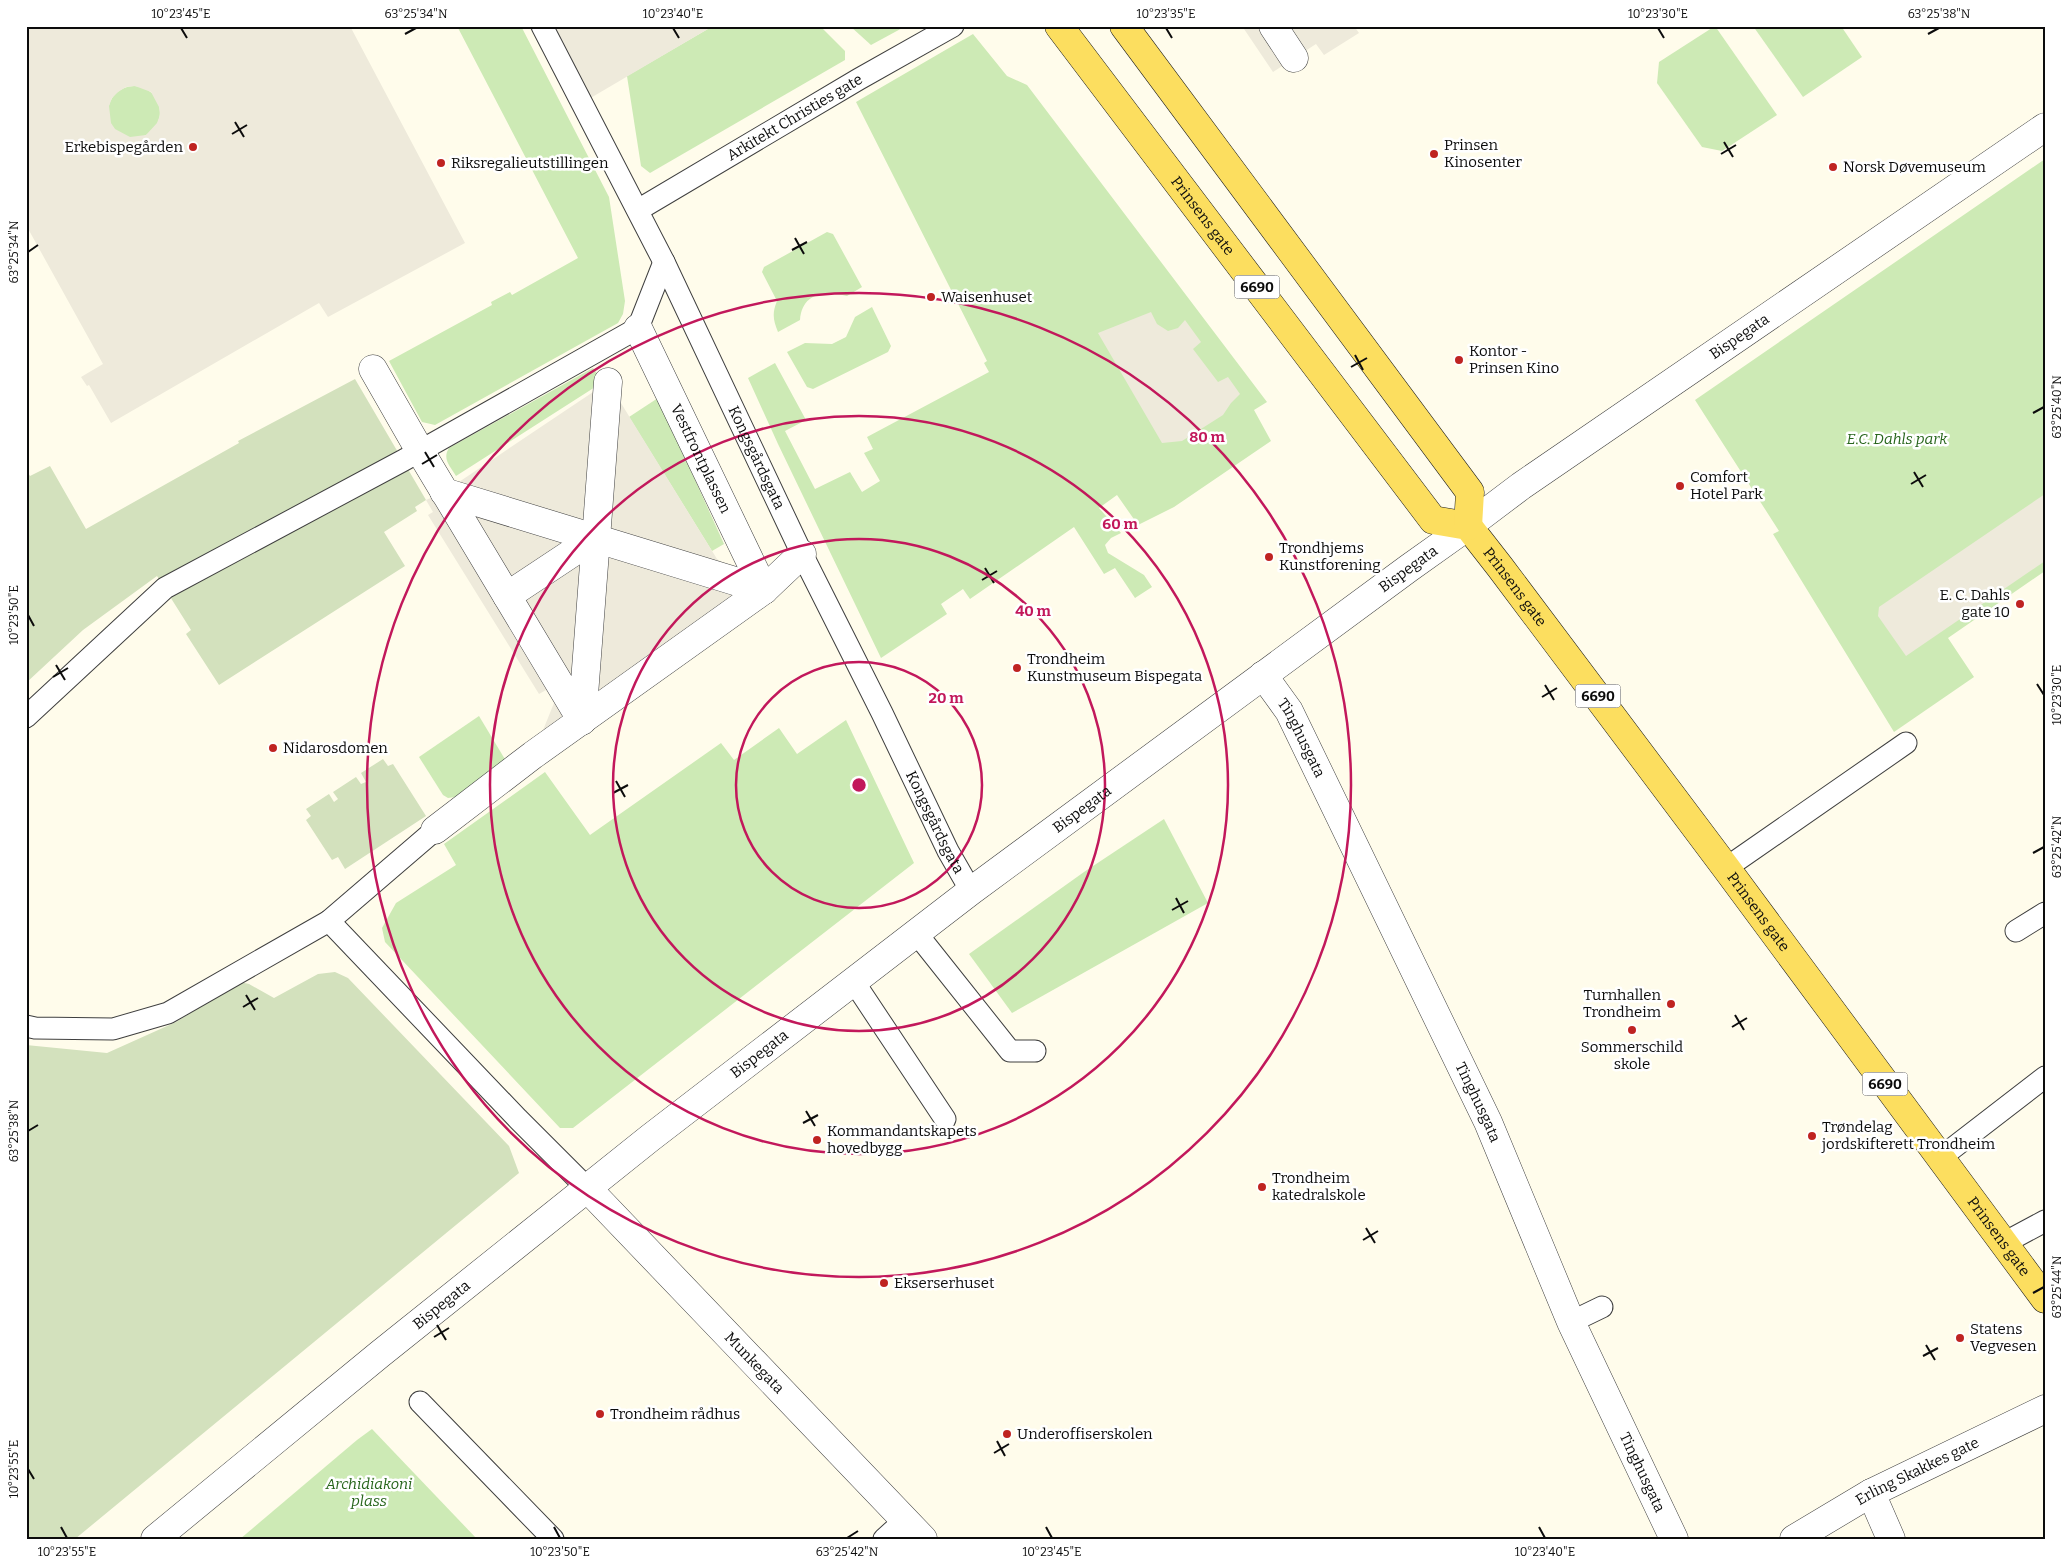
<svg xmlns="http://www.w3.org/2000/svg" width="2071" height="1565" font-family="Bitter,serif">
<rect width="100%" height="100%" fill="#fffceb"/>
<g fill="#cdeab5">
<path d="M457,26H521L609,197L625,301L623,314L618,323L435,425L422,422L389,361L492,305L491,302L510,292L512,295L578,258Z"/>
<path d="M713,26H820L845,51V60L650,173L641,166L627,76Z"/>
<path d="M850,26H906L871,45Z"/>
<path d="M1715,26L1777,115L1722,151L1702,147L1657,83L1659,62Z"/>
<path d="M1753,26H1841L1862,57L1803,97Z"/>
<path d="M973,34L1007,76L1027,85L1267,402L1254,410L1271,441L1174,507L1138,525L1117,495L1099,508L1121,533L1111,538L1105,545L1108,553L1144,575L1152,587L1135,598L1115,568L1104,574L1074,527L970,599L963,589L941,604L947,614L881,658L778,444L748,378L775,363L806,420L785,431L815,489L850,472L862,492L880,481L864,453L873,449L867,437L989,372L984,363L987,361L856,102Z"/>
<circle cx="134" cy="112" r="26"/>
<path d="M2045,159V571L1948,638L1974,677L1894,732L1773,534L1779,531L1695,400Z"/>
<path d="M827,232L833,234L862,287L847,296C824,290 802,293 800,320L778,332C773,320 772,313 777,301L762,272L764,267Z"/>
<path d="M872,307L891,346L888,352L813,389L807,387L787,352L805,343L832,344L846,337L855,317Z"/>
<path d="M593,368L603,382L456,476C450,466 442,459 449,448Z"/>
<path d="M658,398L724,544L712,551L629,417Z"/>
<path d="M479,716L506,761L455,797L448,798L443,795L419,757Z"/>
<path d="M846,720L914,863L573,1128H560L385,942L382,928L396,903L456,865L444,844L545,772L590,835L721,743L734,760L779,728L797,754Z"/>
<path d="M1164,819L1208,903L1012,1013L969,954L1084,872Z"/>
<path d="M372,1429L477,1539H240L357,1440Z"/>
</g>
<g fill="#d3e1bd">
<path d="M355,379L426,500L415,507L417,511L384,532L405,566L219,685L186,634L191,630L157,576L83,630L26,683V470L30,476L50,466L86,529L239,443L238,441Z"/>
<path d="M383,759L388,766L393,764L426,816L345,869L338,857L332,860L306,820L311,816L306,809L329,794L334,802L338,799L333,792L356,777L361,784L366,782L361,773Z"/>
<path d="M335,972L348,978L509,1146L519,1173L75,1539H26V1045L107,1053L176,1022L240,982L249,984L274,998L318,974Z"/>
</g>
<g fill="#eeeadb" fill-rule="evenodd">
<path d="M34,26H350L465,243L328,317L319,303L111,423L89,385L87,386L81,377L103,364L26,225V32ZM135,86L151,92L159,107L160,115L157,123L146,135L130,137L115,129L111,123L109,106L112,98L118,92L126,87Z"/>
<path d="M542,26H713L582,103Z"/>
<path d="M1242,26H1354L1359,33L1324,55L1316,44L1273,72Z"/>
<path d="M1151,312L1157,324L1168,331L1178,328L1185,320L1201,342L1193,349L1218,382L1228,377L1240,394L1231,403L1223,415L1182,441L1162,443L1098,333Z"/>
<path d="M608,382L717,559L764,590L533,755L554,703L546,690L539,694L428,515L433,512L426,500L444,492Z"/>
<path d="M2045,494V561L1906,656L1878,616L1879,607Z"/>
</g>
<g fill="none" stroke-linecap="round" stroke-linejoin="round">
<g stroke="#3f3f3f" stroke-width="23">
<g id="service">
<path id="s1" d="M542,26L664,262L802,554L882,713L948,851L971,891"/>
<path id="s2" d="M638,210L859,79L953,26"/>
<path d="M26,717L165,588L404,460L638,328L664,262"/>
<path d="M1726,868L1906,743"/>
<path d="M329,921L435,830"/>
<path d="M2016,931L2045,913"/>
<path d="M917,934L1010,1051H1035"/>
<path d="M854,982L945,1119"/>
<path d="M26,1026L35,1028L113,1029L168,1013L329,921L518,1119L587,1188"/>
<path d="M1940,1158L2045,1077"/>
<path d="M2004,1243L2045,1221"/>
<path d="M1571,1322L1602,1307"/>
<path d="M420,1402L553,1539"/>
<path d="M884,1539L905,1520"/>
</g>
</g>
<g stroke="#3f3f3f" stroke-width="29">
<g id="pedestrian">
<path d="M1273,26L1294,58"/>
<path id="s3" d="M638,328L764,590"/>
<path d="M373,369L420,451L582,721L608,382"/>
<path d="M444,492L764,590"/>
<path d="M507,596L596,537"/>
<path d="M435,830L533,755L764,590L802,554"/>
</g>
</g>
<g stroke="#3f3f3f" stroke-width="29">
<g id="minor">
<path id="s4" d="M1468,526L1521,486L2045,127"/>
<path id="s5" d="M1263,675L1289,711L1488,1122L1571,1322L1674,1539"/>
<path id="s6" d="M587,1188L923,1539"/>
<path d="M1871,1493L1891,1539"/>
<path id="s7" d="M1794,1539L1871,1493L2045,1409"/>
</g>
</g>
<g stroke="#3f3f3f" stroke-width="29">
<g id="tertiary">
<path id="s8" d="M155,1539L380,1354L650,1138L971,891L1409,568L1468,526"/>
</g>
</g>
<g stroke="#1d1d1d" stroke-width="29">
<g id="primary">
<path id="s9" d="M1059,26L1433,520L1468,526L1500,567L1726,868L2045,1299"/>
<path d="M1124,26L1470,492L1468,526"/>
</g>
</g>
<use href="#service" stroke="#fff" stroke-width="21"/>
<use href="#pedestrian" stroke="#fff" stroke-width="28"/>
<use href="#minor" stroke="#fff" stroke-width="28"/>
<use href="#tertiary" stroke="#fff" stroke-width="28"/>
<use href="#primary" stroke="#fcde5f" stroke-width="28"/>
</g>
<path fill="none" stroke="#0c0c0c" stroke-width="2" d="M181,28L187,38M673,28L679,38M1166,28L1172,38M1658,28L1664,38M405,34L416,28M1928,34L1939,28M235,122L244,137M232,134L247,125M1724,142L1733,157M1721,154L1736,145M795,238L804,254M792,250L807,242M28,252L38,245M1355,355L1363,370M1351,367L1367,358M2033,413L2044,407M425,452L434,467M422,464L437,455M1914,472L1923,487M1911,484L1926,475M985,568L994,583M982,580L997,571M28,615L34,626M56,665L65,680M53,677L68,668M2037,684L2044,695M1545,685L1554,700M1542,697L1557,688M616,781L625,797M613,793L628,785M2033,853L2044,847M1176,898L1184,913M1172,910L1188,901M246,995L255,1010M243,1007L258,998M1735,1015L1744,1030M1732,1027L1747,1018M806,1111L815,1126M803,1123L818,1115M28,1131L38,1125M1366,1228L1375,1243M1363,1240L1378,1231M2033,1293L2044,1287M437,1325L446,1340M434,1337L449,1328M1926,1345L1935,1360M1923,1356L1938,1348M997,1441L1005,1456M994,1453L1009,1444M28,1469L34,1479M61,1527L67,1538M554,1527L560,1538M1046,1527L1052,1538M1539,1527L1545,1538M847,1538L858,1531"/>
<g fill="none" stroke="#c2185b" stroke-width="2.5">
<circle cx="859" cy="785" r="123"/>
<circle cx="859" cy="785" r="246"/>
<circle cx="859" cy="785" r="369"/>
<circle cx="859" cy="785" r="492"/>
</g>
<g fill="#bf2321" stroke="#fff" stroke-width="2">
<circle cx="193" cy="147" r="5"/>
<circle cx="1434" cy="154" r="5"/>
<circle cx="441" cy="163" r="5"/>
<circle cx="1833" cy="167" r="5"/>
<circle cx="931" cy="297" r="5"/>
<circle cx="1459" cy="360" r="5"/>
<circle cx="1680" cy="486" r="5"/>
<circle cx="1269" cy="557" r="5"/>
<circle cx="2020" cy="604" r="5"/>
<circle cx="1017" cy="668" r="5"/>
<circle cx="273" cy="748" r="5"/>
<circle cx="1671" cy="1004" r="5"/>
<circle cx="1632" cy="1030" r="5"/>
<circle cx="1812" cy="1136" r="5"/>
<circle cx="817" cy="1140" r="5"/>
<circle cx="1262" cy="1187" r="5"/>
<circle cx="884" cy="1283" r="5"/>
<circle cx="1960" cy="1338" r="5"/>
<circle cx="600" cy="1414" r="5"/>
<circle cx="1007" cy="1434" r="5"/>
</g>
<g text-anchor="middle" stroke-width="5" stroke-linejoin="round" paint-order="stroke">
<g fill="#fff" stroke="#555" stroke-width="1">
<rect x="1234.5" y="275.5" width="45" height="23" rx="4"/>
<rect x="1575.5" y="684.5" width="45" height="23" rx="4"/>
<rect x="1862.5" y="1072.5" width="45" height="23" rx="4"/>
</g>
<g font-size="14" font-weight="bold" fill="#0c0c0c">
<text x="1257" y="292">6690</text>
<text x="1598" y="701">6690</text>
<text x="1885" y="1089">6690</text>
</g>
<g font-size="15" fill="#0c0c0c" stroke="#fff">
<text dy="5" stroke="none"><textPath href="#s2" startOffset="182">Arkitekt Christies gate</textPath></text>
<text dy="5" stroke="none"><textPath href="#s9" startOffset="238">Prinsens gate</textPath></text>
<text dy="5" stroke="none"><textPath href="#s4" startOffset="331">Bispegata</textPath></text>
<text dy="5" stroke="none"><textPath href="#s1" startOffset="482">Kongsgårdsgata</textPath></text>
<text dy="5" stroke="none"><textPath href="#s3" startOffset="145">Vestfrontplassen</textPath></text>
<text dy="5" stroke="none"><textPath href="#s8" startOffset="1585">Bispegata</textPath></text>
<text dy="5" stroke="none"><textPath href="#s9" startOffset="732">Prinsens gate</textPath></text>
<text dy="5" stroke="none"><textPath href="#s5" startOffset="74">Tinghusgata</textPath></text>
<text dy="5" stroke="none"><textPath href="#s8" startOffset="1180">Bispegata</textPath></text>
<text dy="5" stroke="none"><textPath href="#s1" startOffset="888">Kongsgårdsgata</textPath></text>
<text dy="5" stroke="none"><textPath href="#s9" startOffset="1138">Prinsens gate</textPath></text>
<text dy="5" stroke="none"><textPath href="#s8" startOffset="775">Bispegata</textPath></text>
<text dy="5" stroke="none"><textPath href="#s5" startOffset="479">Tinghusgata</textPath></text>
<text dy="5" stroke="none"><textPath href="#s9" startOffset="1542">Prinsens gate</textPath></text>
<text dy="5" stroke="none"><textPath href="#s8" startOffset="370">Bispegata</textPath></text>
<text dy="5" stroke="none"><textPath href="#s6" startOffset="242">Munkegata</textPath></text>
<text dy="5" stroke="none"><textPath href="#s5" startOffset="884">Tinghusgata</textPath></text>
<text dy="5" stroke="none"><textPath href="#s7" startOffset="141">Erling Skakkes gate</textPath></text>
</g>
<g font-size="15" fill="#0c0c0c" stroke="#fff" text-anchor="start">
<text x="1444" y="150">Prinsen<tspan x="1444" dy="17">Kinosenter</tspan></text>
<text x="183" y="152" text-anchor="end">Erkebispegården</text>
<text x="451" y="168">Riksregalieutstillingen</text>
<text x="1843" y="172">Norsk Døvemuseum</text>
<text x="941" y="302">Waisenhuset</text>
<text x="1469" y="356">Kontor -<tspan x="1469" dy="17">Prinsen Kino</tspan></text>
<text x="1690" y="482">Comfort<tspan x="1690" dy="17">Hotel Park</tspan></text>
<text x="1279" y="553">Trondhjems<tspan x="1279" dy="17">Kunstforening</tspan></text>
<text x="2010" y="600" text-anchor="end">E. C. Dahls<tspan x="2010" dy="17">gate 10</tspan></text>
<text x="1027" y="664">Trondheim<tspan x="1027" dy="17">Kunstmuseum Bispegata</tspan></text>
<text x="283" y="753">Nidarosdomen</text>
<text x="1661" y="1000" text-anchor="end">Turnhallen<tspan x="1661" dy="17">Trondheim</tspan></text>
<text x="1632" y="1052" text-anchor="middle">Sommerschild<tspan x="1632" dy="17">skole</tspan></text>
<text x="1822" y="1132">Trøndelag<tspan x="1822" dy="17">jordskifterett Trondheim</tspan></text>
<text x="827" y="1136">Kommandantskapets<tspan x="827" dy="17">hovedbygg</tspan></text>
<text x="1272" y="1183">Trondheim<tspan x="1272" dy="17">katedralskole</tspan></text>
<text x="894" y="1288">Ekserserhuset</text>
<text x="1970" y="1334">Statens<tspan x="1970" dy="17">Vegvesen</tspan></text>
<text x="610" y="1419">Trondheim rådhus</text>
<text x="1017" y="1439">Underoffiserskolen</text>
</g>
<g font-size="15" font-style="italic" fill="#27651b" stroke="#fff">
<text x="1897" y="444">E.C. Dahls park</text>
<text x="369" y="1489">Archidiakoni<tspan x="369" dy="17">plass</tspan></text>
</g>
</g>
<circle cx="859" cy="785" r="8" fill="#c2185b" stroke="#fff" stroke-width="2.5"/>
<g font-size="15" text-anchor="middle" font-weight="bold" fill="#c2185b" stroke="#fff" stroke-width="5" stroke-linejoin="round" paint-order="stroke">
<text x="1207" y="442">80 m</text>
<text x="1120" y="529">60 m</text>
<text x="1033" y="616">40 m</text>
<text x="946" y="703">20 m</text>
</g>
<rect width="2071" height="1565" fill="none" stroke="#ffffff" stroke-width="55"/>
<rect x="28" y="28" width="2016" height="1510" fill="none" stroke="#0c0c0c" stroke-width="2"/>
<g font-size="12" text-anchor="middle" fill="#0c0c0c">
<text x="181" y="18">10°23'45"E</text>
<text x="416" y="18">63°25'34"N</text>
<text x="673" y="18">10°23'40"E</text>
<text x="1166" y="18">10°23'35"E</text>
<text x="1658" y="18">10°23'30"E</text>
<text x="1939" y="18">63°25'38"N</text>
<text transform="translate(14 252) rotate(-90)" y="4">63°25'34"N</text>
<text transform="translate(2057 407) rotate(-90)" y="4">63°25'40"N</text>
<text transform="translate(14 615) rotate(-90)" y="4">10°23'50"E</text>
<text transform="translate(2057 695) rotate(-90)" y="4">10°23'30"E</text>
<text transform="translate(2057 847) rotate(-90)" y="4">63°25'42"N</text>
<text transform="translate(14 1131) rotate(-90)" y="4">63°25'38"N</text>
<text transform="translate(2057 1287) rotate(-90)" y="4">63°25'44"N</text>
<text transform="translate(14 1469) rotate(-90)" y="4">10°23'55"E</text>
<text x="67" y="1556">10°23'55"E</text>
<text x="560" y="1556">10°23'50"E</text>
<text x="847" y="1556">63°25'42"N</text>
<text x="1052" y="1556">10°23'45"E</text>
<text x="1545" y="1556">10°23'40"E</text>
</g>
</svg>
